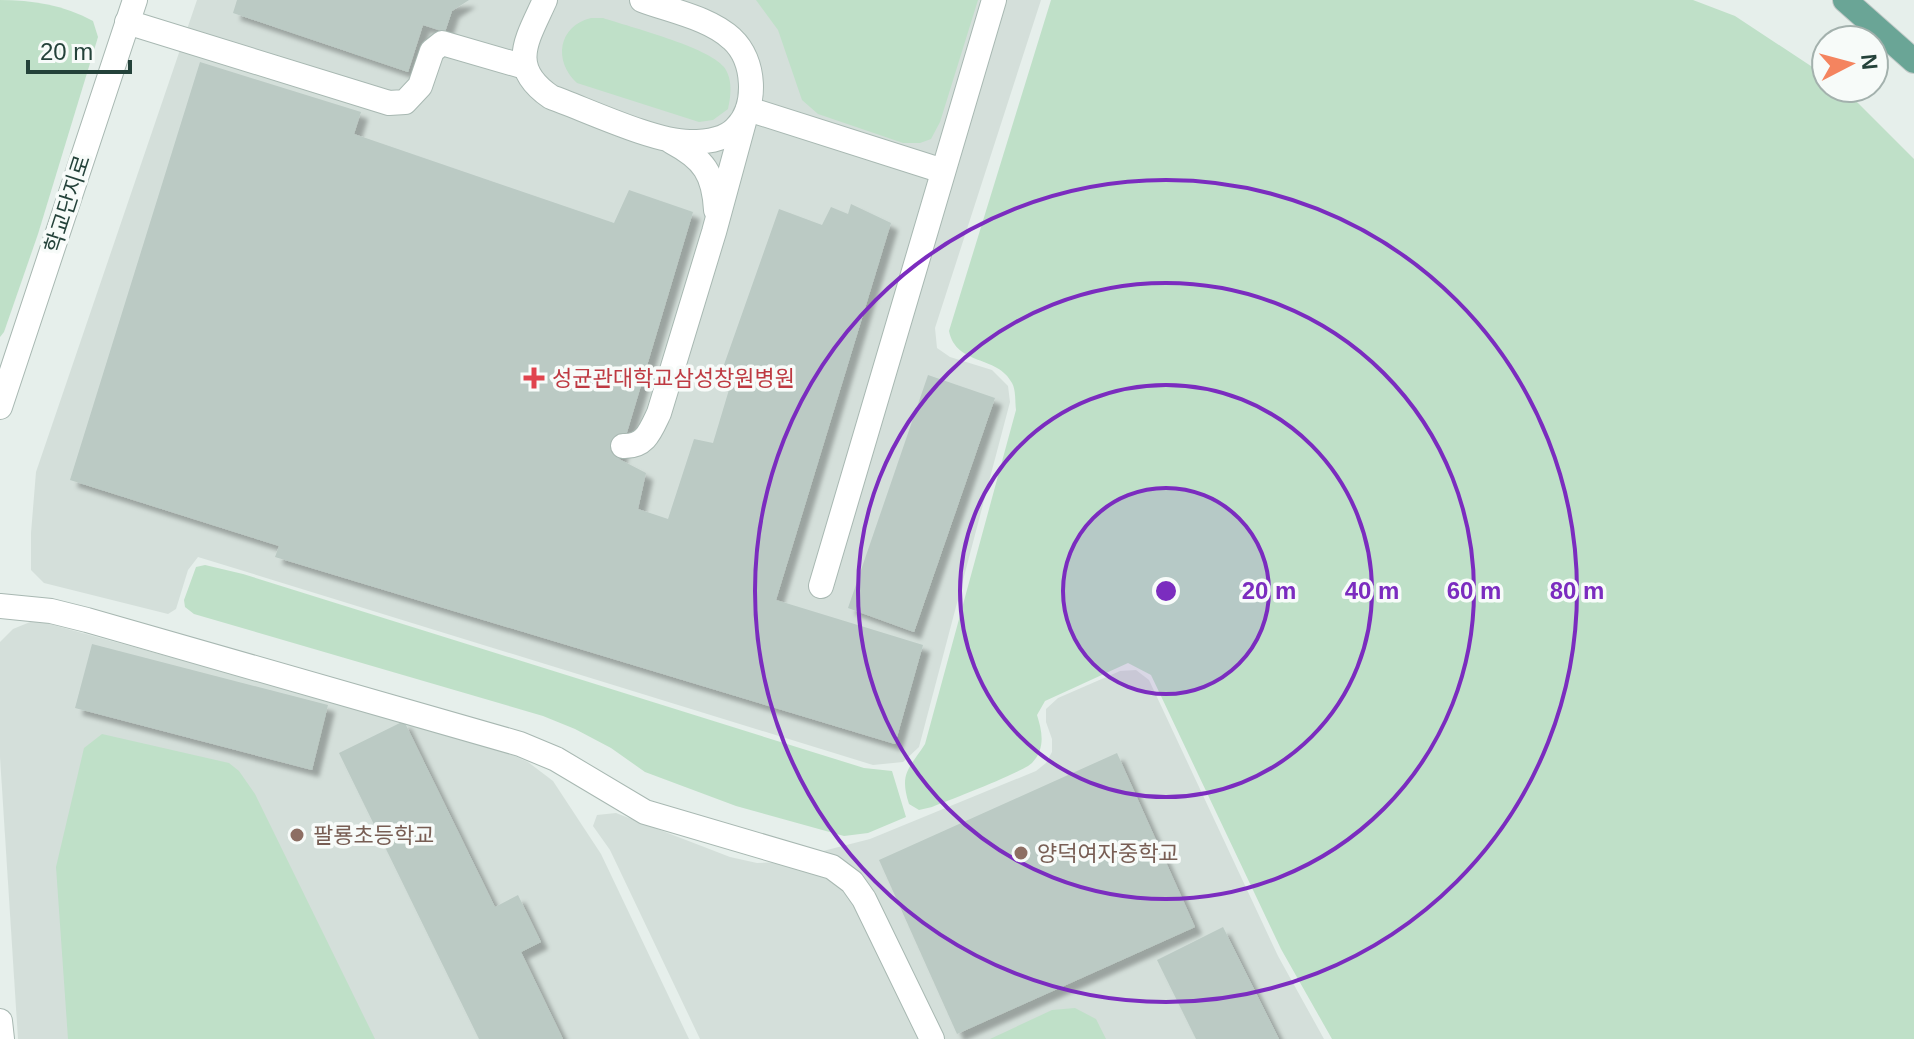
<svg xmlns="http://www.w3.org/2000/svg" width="1914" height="1039" font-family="Arial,'Noto Sans KR',sans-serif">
<defs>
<filter id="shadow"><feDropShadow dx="7" dy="7" stdDeviation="2" flood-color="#0004"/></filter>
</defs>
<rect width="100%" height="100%" fill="#e6efeb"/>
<g fill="#d4dfda">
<path d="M197,0H1041L935,328L937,348L950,357L992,370L1008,386L1010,402L919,747L903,762L873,765L198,557L188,570L176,609L168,614L44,583L31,570V533L36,472Z"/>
<path d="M35,620L488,744L528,762L553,781L601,854L689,1039H18L0,757V642L13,629Z"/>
<path d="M1136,670L1149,680L1278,956L1324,1039H700L610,850L593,826L597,815L616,813L730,857L757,863L780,862L870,839L1036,771L1046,763L1052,752V739L1046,722V709L1058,698L1120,671Z"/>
</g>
<g fill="#bfe0c8">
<path d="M0,0C32,0 64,5 93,21L98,37L38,234L4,332L0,337Z"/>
<path d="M756,0H978L940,122L931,139L920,143H903L818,114L802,100L778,30Z"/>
<path d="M1051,0H1693L1735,16L1826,76V88H1843L1914,159V1039H1332L1281,949L1151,675L1128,663L1045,701L1037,715C1042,731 1046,748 1032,763C1023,772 950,800 932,807L919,810L909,804C899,773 909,769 925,744L1016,410C1015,402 1016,390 1012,383C998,355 956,366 949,331Z"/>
<path d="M591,18H603C630,27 708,47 724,67C733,79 731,96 728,109L713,120L699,122L577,83C553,61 558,26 591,18Z"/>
<path d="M205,565L243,574L864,768L892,771L906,817L868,833L844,836L736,806L645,772L611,748L575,729L543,716L194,614L185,607L184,600L196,567Z"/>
<path d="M102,734L229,763L239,771L255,794L375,1039H68L56,867L84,748Z"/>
<path d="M1075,1008L1096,1019L1106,1039H990L1052,1010Z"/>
</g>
<g fill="#bbcac4" filter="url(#shadow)">
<path d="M237,0H469L452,11L445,32L423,25L408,72L233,13Z"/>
<path d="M200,62L361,112L354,134L614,223L629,190L693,212L619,459L646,473L638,509L668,519L694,439L713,443L731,383L719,379L779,209L822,225L831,207L848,214L851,204L891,223L776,600L923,645L895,744L275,557L279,546L70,480Z"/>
<path d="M928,375L995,398L914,632L848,608Z"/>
<path d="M92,644L328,705L312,770L75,708Z"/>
<path d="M404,721L495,907L518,895L541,942L521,952L563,1039H479L339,753Z"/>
<path d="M1117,753L1195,927L957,1034L879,860Z"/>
<path d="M1223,927L1279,1039H1196L1157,960Z"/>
</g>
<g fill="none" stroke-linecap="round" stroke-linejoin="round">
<g stroke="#a8b8b2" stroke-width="26">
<g id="minor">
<path d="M545,0C527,40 507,67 551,97C587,110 654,142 690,142C705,142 725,140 736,128C758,106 755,60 732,39C710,18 671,11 642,0"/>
<path d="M127,22L389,103L405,102L420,86L432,51L442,43L525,67"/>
<path d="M748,109L943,171"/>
<path d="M672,142C704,159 714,174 716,210"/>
<path d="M0,407L135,0"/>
<path d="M623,446C645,447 650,432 659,413L714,232L745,118"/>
<path d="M821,586L994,0"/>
<path d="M0,606L51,611L87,620L520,744L556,759L645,812L832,867L852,882L864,899L932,1039"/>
<path d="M0,1021L2,1039"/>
</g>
</g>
<g stroke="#c2cac8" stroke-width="26">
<path id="major" d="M1845,0L1914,61"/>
</g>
<use href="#minor" stroke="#fff" stroke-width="24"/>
<use href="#major" stroke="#6aa596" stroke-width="24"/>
</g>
<circle cx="1166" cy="591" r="103" fill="#7b2cbf" fill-opacity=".12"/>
<g fill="none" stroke="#7b2cbf" stroke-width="4">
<circle cx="1166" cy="591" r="103"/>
<circle cx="1166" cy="591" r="206"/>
<circle cx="1166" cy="591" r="308"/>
<circle cx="1166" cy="591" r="411"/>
</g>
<path fill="#e0444e" stroke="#f7fbf9" stroke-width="3" d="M530 366h8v8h8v8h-8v8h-8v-8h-8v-8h8z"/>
<g fill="#8d6e63" stroke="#f7fbf9" stroke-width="3">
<circle cx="297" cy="835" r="8"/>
<circle cx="1021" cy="853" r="8"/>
</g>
<g text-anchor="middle" stroke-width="7" stroke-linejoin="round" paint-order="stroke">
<g font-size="22" fill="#24423a" stroke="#f7fbf9">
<text transform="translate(67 204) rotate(-72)" y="8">학교단지로</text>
</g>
<g font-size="22" fill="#be3a42" stroke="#f7fbf9" text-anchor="start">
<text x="552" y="386">성균관대학교삼성창원병원</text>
</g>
<g font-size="22" fill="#785e54" stroke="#f7fbf9" text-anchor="start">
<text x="313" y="843">팔룡초등학교</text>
<text x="1037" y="861">양덕여자중학교</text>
</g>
</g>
<circle cx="1166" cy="591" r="12" fill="#7b2cbf" stroke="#f7fbf9" stroke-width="4"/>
<g font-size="24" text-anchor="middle" font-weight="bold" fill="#7b2cbf" stroke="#f7fbf9" stroke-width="7" stroke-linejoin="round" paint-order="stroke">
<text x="1269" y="599">20 m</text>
<text x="1372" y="599">40 m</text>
<text x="1474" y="599">60 m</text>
<text x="1577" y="599">80 m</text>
</g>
<g transform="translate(1850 64) rotate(84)"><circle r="38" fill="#f7fbf9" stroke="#a3b1ad" stroke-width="2"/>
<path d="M0-6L14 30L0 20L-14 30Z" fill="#f4845f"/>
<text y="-12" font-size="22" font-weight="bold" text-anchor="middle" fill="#24423a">N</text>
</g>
<path d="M28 60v12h102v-12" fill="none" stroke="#24423a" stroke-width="4"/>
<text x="40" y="60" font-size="24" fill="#24423a" stroke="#f7fbf9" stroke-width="6" paint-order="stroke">20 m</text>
</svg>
